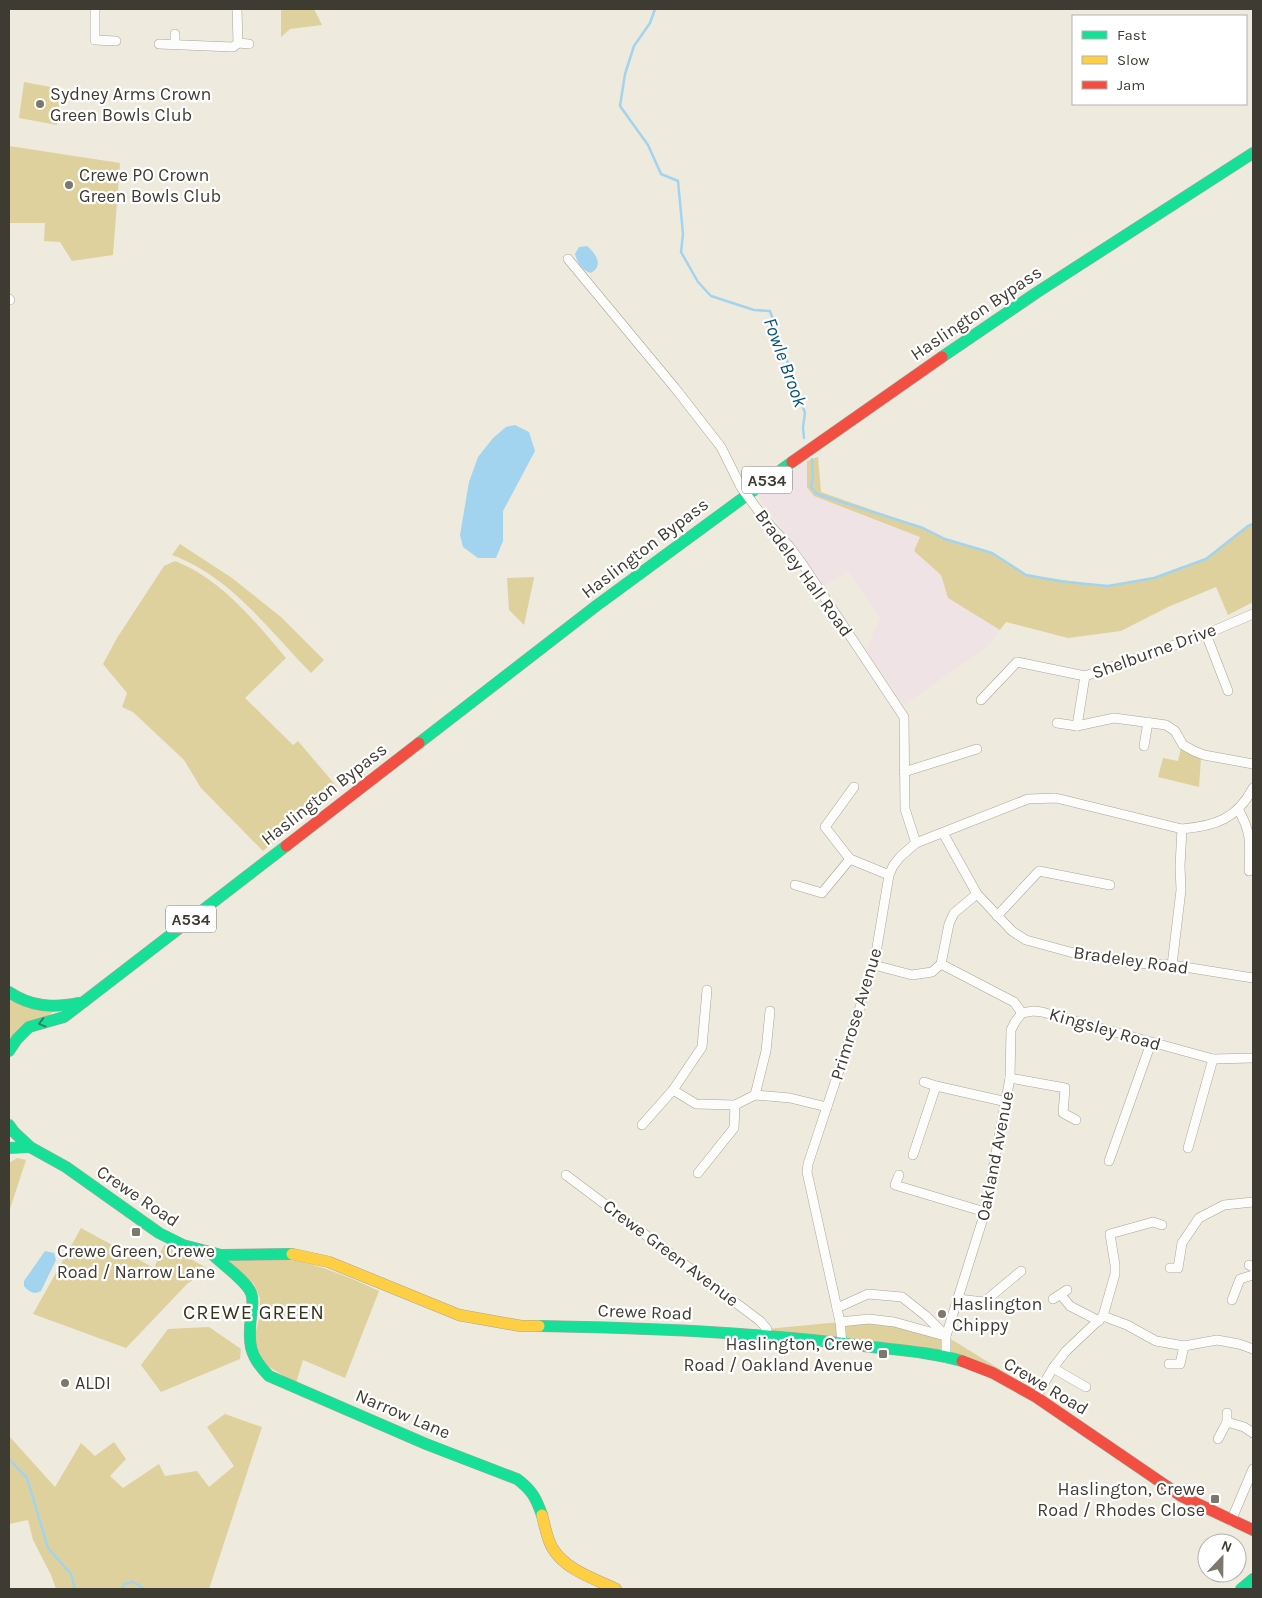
<svg xmlns="http://www.w3.org/2000/svg" width="1262" height="1598" font-family="Karla,sans-serif">
<rect width="100%" height="100%" fill="#eeeadd"/>
<path fill="#f0e3e6" d="M807,461V486L814,496L920,537L914,551L941,575L948,598L1000,630L987,647L904,705L866,650L880,618L848,571L823,587L758,495Z"/>
<g fill="#dfd19e">
<path d="M281,9H314L322,25L290,29L281,37Z"/>
<path d="M24,82L61,89L57,125L19,118Z"/>
<path d="M9,146L120,163L113,255L72,261L60,242L44,241L45,223H9Z"/>
<path d="M818,457L821,492L923,528L945,539L992,553L1026,575L1108,586L1154,578L1206,559L1248,526L1253,524V602L1228,615L1216,587L1168,607L1121,631L1068,638L1006,622L1000,630L948,598L941,575L914,551L920,537L814,496L807,487V461Z"/>
<path d="M180,544L232,578L281,617L324,660L311,673C269,630 230,576 172,555Z"/>
<path d="M175,561C221,579 255,621 286,658L245,698L293,745L298,741L338,788L263,851L201,788L184,760L133,712L122,707L127,693L103,664L117,638L164,566Z"/>
<path d="M534,577V578L524,625L509,610L507,578Z"/>
<path d="M1181,748L1201,758L1199,787L1158,777L1163,758L1178,761Z"/>
<path d="M9,992L62,1006L36,1024L9,1051Z"/>
<path d="M17,1158L26,1160L9,1212V1163Z"/>
<path d="M81,1228L154,1268L164,1245L209,1269L187,1284L126,1348L33,1314Z"/>
<path d="M278,1258C314,1262 347,1276 379,1291L345,1378L303,1360L296,1383L264,1364L254,1339L259,1319L260,1299L254,1284L229,1262L233,1259Z"/>
<path d="M869,1319L946,1336L1038,1393L977,1366L767,1336V1329L840,1322L843,1342L847,1324Z"/>
<path d="M209,1327L241,1349L240,1359L161,1392L141,1365L168,1329Z"/>
<path d="M225,1414L262,1427L209,1589H56L51,1575L33,1540L28,1520L9,1524V1436L55,1487L81,1443L95,1456L114,1442L126,1459L110,1476L123,1488L159,1464L165,1476L197,1471L209,1487L234,1466L207,1427Z"/>
</g>
<g fill="#a2d4ef">
<path d="M587,246C596,254 604,265 591,273C582,271 577,262 575,254L579,247Z"/>
<path d="M515,425L529,432L535,451L503,511V541L496,558H478L463,547L460,535L469,482L478,457L493,438L506,427Z"/>
<path d="M45,1251L54,1253L56,1260L41,1291C34,1295 29,1292 24,1286V1281Z"/>
</g>
<g fill="none" stroke-linecap="round" stroke-linejoin="round">
<g stroke="#a2d4ef" stroke-width="2.5">
<path d="M655,9L650,23L634,46L625,74L620,106L648,145L661,174L678,181L683,234L681,252L698,282L711,296L754,310L770,311L805,413L803,427L804,438"/>
<path d="M812,459L813,476L811,487L817,494L923,528L945,539L992,553L1026,575L1065,582L1108,586L1154,578L1206,559L1248,526L1253,524"/>
<path d="M9,1459L27,1478L48,1548L71,1574L75,1589"/>
<path d="M122,1589L124,1584L133,1582L145,1589"/>
</g>
<g stroke="#a8a59b" stroke-width="10">
<g id="street">
<path d="M95,9V40L116,41"/>
<path d="M175,34V44"/>
<path d="M238,43L249,44"/>
<path d="M159,44L233,47L238,43L237,9"/>
<path d="M568,259L675,388L721,447L741,487"/>
<path d="M9,299L10,300"/>
<path d="M766,521L789,546L803,565L904,717L905,809L916,843"/>
<path d="M1206,634L1228,691"/>
<path d="M1085,676L1077,726L1114,718L1166,725L1175,731L1183,745L1194,751L1204,755L1253,764"/>
<path d="M981,700L1017,662L1085,676L1206,634L1253,614"/>
<path d="M1057,723L1077,726"/>
<path d="M1144,746L1148,722"/>
<path d="M904,772L977,749"/>
<path d="M854,787L825,827L850,859L889,875"/>
<path d="M1238,809C1252,833 1250,844 1249,871"/>
<path d="M943,833L977,894L1012,931L1026,940L1070,952L1131,963L1172,965L1253,978"/>
<path d="M795,885L822,893L850,859"/>
<path d="M997,916L1039,871L1110,885"/>
<path d="M941,964L1014,1002L1022,1013L1033,1011L1042,1012L1213,1059L1253,1058"/>
<path d="M874,965L912,975L932,972L941,964L949,924L954,913L977,894"/>
<path d="M1172,965L1181,890L1180,866L1182,829"/>
<path d="M707,990L702,1047L673,1090L696,1104L735,1105L755,1095L790,1098L827,1107"/>
<path d="M1010,1078L1065,1088L1063,1113L1076,1120"/>
<path d="M924,1082L936,1086L1007,1102"/>
<path d="M755,1095L766,1051L770,1011"/>
<path d="M642,1125L673,1090"/>
<path d="M1188,1148L1213,1059"/>
<path d="M913,1155L936,1086"/>
<path d="M1109,1161L1151,1043"/>
<path d="M698,1173L734,1128L735,1105"/>
<path d="M566,1175L760,1321L767,1329V1336"/>
<path d="M899,1175L895,1185L985,1212"/>
<path d="M1249,1265L1253,1267"/>
<path d="M1170,1268H1178L1182,1243L1199,1218L1224,1205L1253,1202"/>
<path d="M1061,1295L1070,1306L1099,1321"/>
<path d="M958,1299L984,1302L1021,1271"/>
<path d="M1053,1299L1067,1290"/>
<path d="M1232,1300L1240,1279L1253,1275"/>
<path d="M837,1308L868,1294L902,1297L926,1316L946,1336"/>
<path d="M1103,1316L1127,1325L1156,1341L1184,1346L1217,1340L1239,1344L1253,1349"/>
<path d="M840,1322L869,1319L894,1322L945,1336"/>
<path d="M842,1343L840,1322L807,1172L808,1164L874,965L889,875L893,866L900,857L916,843L1028,799L1056,798L1182,829C1215,826 1237,819 1253,788"/>
<path d="M946,1358V1336L985,1212L1010,1078L1011,1030L1015,1022L1022,1013"/>
<path d="M1169,1364H1180L1184,1346"/>
<path d="M1053,1368L1086,1387"/>
<path d="M1036,1397L1053,1368L1066,1351L1103,1316L1115,1274V1265L1110,1234L1153,1222L1162,1225"/>
<path d="M1227,1422L1244,1427L1253,1433"/>
<path d="M1218,1439L1227,1422V1413"/>
<path d="M1231,1521L1253,1469"/>
</g>
</g>
<g stroke="#a8a59b" stroke-width="12">
<g id="fast">
<path d="M942,357L1036,293L1253,153"/>
<path d="M419,743L596,606L792,462"/>
<path d="M9,992C31,1007 53,1008 79,1003"/>
<path d="M9,1051L17,1039L29,1027L64,1017L286,846"/>
<path d="M9,1125L14,1132L30,1147L66,1167L159,1233L183,1245L221,1255L292,1254"/>
<path d="M9,1148L30,1147"/>
<path d="M210,1252C221,1264 246,1280 251,1293C254,1300 252,1309 251,1316C248,1343 249,1356 269,1376L426,1444L517,1479C532,1490 536,1498 542,1515"/>
<path d="M539,1326C647,1328 756,1332 864,1346C896,1350 931,1352 962,1361"/>
<path d="M1241,1589L1253,1579"/>
</g>
</g>
<g stroke="#a8a59b" stroke-width="12">
<g id="slow">
<path d="M292,1254L329,1262L459,1315L521,1326H539"/>
<path d="M542,1515C545,1526 547,1540 553,1549C566,1570 595,1579 616,1589"/>
</g>
</g>
<g stroke="#a8a59b" stroke-width="12">
<g id="jam">
<path d="M792,462L942,357"/>
<path d="M286,846L419,743"/>
<path d="M962,1361L993,1373L1036,1397L1181,1496L1253,1530"/>
</g>
</g>
<use href="#street" stroke="#fcfcfa" stroke-width="9"/>
<use href="#fast" stroke="#16e098" stroke-width="11"/>
<use href="#slow" stroke="#ffcf43" stroke-width="11"/>
<use href="#jam" stroke="#f24e42" stroke-width="11"/>
<g stroke="#a8a59b" stroke-width="10" stroke-linecap="butt">
<path id="street-bridge" d="M741,487L766,521"/>
</g>
<use href="#street-bridge" stroke="#fcfcfa" stroke-width="9"/>
</g>
<defs><path id="oneway-chevron" d="M-2-3.5L2.5 0L-2 3.5" fill="none" stroke-width="1.6" stroke-linecap="round" stroke-linejoin="round" transform="scale(1.25)"/></defs>
<use stroke="#2c8560" href="#oneway-chevron" transform="translate(42 1023) rotate(165)"/>
<g fill="#7c786e" stroke="#fff" stroke-width="2">
<circle cx="40" cy="104" r="5"/>
<circle cx="69" cy="185" r="5"/>
<rect x="131" y="1227" width="10" height="10" rx="2.5"/>
<circle cx="942" cy="1314" r="5"/>
<rect x="878" y="1349" width="10" height="10" rx="2.5"/>
<circle cx="65" cy="1383" r="5"/>
<rect x="1210" y="1494" width="10" height="10" rx="2.5"/>
</g>
<g text-anchor="middle" stroke-width="4.5" stroke-linejoin="round" paint-order="stroke">
<g fill="#fff" stroke="#787670" stroke-width="1">
<rect x="742" y="466.5" width="50" height="27" rx="4"/>
<rect x="166" y="905.5" width="50" height="27" rx="4"/>
</g>
<g font-size="16" font-weight="bold" fill="#3e3b32">
<text x="767" y="486">A534</text>
<text x="191" y="925">A534</text>
</g>
<g font-size="18" fill="#3e3b32" stroke="#fff" text-anchor="start">
<text x="50" y="100">Sydney Arms Crown<tspan x="50" dy="21">Green Bowls Club</tspan></text>
<text x="79" y="181">Crewe PO Crown<tspan x="79" dy="21">Green Bowls Club</tspan></text>
<text x="136" y="1257" text-anchor="middle">Crewe Green, Crewe<tspan x="136" dy="21">Road / Narrow Lane</tspan></text>
<text x="952" y="1310">Haslington<tspan x="952" dy="21">Chippy</tspan></text>
<text x="873" y="1350" text-anchor="end">Haslington, Crewe<tspan x="873" dy="21">Road / Oakland Avenue</tspan></text>
<text x="75" y="1389">ALDI</text>
<text x="1205" y="1495" text-anchor="end">Haslington, Crewe<tspan x="1205" dy="21">Road / Rhodes Close</tspan></text>
</g>
<g font-size="18" fill="#3e3b32" stroke="#fff">
<text transform="translate(976 313) rotate(-34)" y="6">Haslington Bypass</text>
<text transform="translate(645 548) rotate(-37)" y="6">Haslington Bypass</text>
<text transform="translate(804 573) rotate(54)" y="6">Bradeley Hall Road</text>
<text transform="translate(1154 651) rotate(-20)" y="6">Shelburne Drive</text>
<text transform="translate(324 794) rotate(-38)" y="6">Haslington Bypass</text>
<text transform="translate(1131 960) rotate(8)" y="6">Bradeley Road</text>
<text transform="translate(856 1014) rotate(-73)" y="6">Primrose Avenue</text>
<text transform="translate(1105 1029) rotate(16)" y="6">Kingsley Road</text>
<text transform="translate(995 1156) rotate(-79)" y="6">Oakland Avenue</text>
<text transform="translate(138 1196) rotate(34)" y="6">Crewe Road</text>
<text transform="translate(671 1253) rotate(37)" y="6">Crewe Green Avenue</text>
<text transform="translate(645 1312) rotate(2)" y="6">Crewe Road</text>
<text transform="translate(1046 1386) rotate(31)" y="6">Crewe Road</text>
<text transform="translate(403 1414) rotate(23)" y="6">Narrow Lane</text>
</g>
<g font-size="19" font-style="italic" fill="#06567a" stroke="#fff">
<text transform="translate(786 362) rotate(70)" y="7">Fowle Brook</text>
</g>
<g font-size="20" letter-spacing="1" fill="#38321f" stroke="#fff">
<text x="254" y="1319">CREWE GREEN</text>
</g>
</g>
<rect width="1262" height="1598" fill="none" stroke="#3e3b32" stroke-width="20"/>
<rect x="1072" y="15" width="175" height="90" fill="#ffffff" stroke="#b2b1ad"/>
<rect x="1082" y="31" width="25" height="8" fill="#16e098" stroke="#b2b1ad"/>
<text x="1117" y="40" font-size="15" fill="#3e3b32">Fast</text>
<rect x="1082" y="56" width="25" height="8" fill="#ffcf43" stroke="#b2b1ad"/>
<text x="1117" y="65" font-size="15" fill="#3e3b32">Slow</text>
<rect x="1082" y="81" width="25" height="8" fill="#f24e42" stroke="#b2b1ad"/>
<text x="1117" y="90" font-size="15" fill="#3e3b32">Jam</text>
<g transform="translate(1222 1558) rotate(22)"><circle r="24" fill="#ffffff" stroke="#b2b1ad"/>
<path d="M0-4L9 19L0 12L-9 19Z" fill="#7c786e"/>
<text y="-8" font-size="14" font-weight="bold" text-anchor="middle" fill="#3e3b32">N</text>
</g>
</svg>
